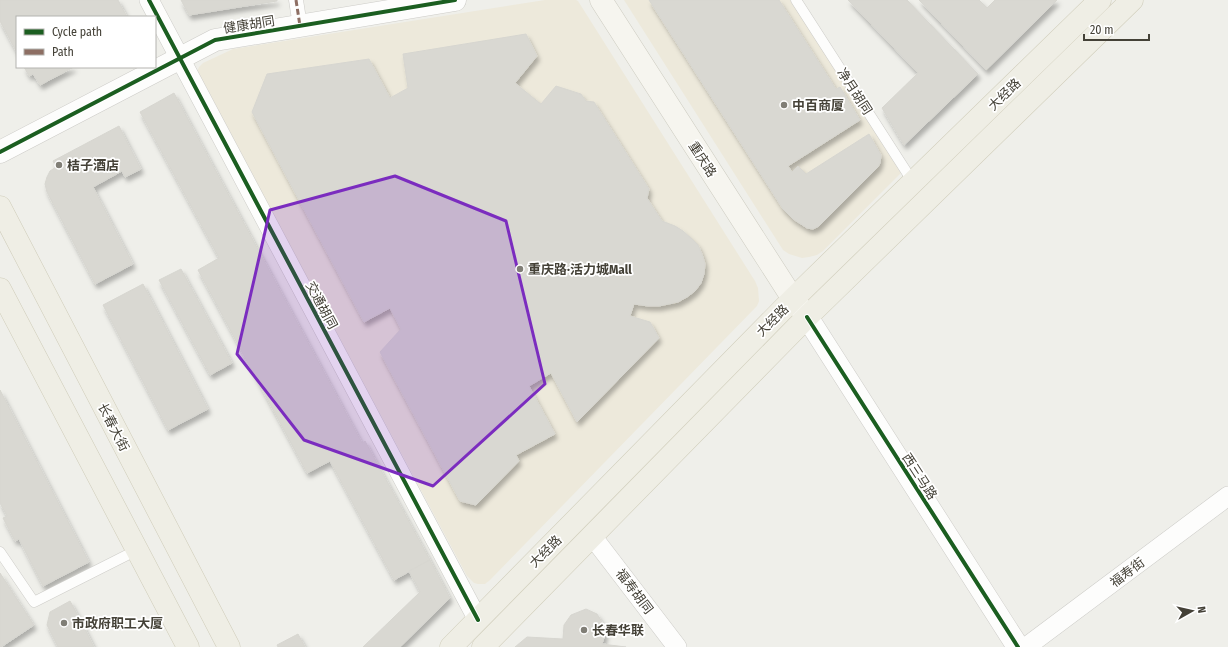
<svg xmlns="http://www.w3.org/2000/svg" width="1228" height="647" font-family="'Fira Sans Condensed','Noto Sans SC',sans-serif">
<defs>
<filter id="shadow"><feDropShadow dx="2.5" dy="4.5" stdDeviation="2" flood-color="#0004"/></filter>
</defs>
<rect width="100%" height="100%" fill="#efefea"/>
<g fill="#ede9db">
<path d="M545,0H576L578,1L755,281L758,288L759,301L757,306L490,580L485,584H478L474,583L467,576L197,72L199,67L203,63L233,49Z"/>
<path d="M624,0H790L901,173L823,251L817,255L809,257L802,258L789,254L783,250Z"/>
</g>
<g fill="#d9d8d2" stroke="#d7d6d0" filter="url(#shadow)">
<path d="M0,0H118L127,17H17V53L0,21Z"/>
<path d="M181,0H277V1L189,15Z"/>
<path d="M649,0H779L836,89L840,87L860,120L788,166L792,172L798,166L806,174L869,134L881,155L880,163L878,167L819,226L813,229L807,228L793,219L783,209Z"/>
<path d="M848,0H907L978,74L904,145L882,108L918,73Z"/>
<path d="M919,0H979L987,8L995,0H1057L986,70Z"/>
<path d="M526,34L537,56L515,83L541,104L556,86L581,94L586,101L594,102L649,189L647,198L662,221L675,226L683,231L691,238L698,245L702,254L705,264L704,274L701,283L695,291L687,297L678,302L659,306H648L634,304L630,316L650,322L659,338L577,422L551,373L529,386L555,434L516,455L519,461L476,505L460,501L380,352L401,329L390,308L364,322L252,112L267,74L369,59L390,98L408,88L403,54Z"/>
<path d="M24,67H74L40,85L33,74L29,76Z"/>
<path d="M174,93L362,443L365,441L430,560L394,580L330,461L307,473L198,270L219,258L140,112Z"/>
<path d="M119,126L141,169L125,177L122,171L93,187L133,264L95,284L47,192L45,184L47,177L50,171L56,167L53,161Z"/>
<path d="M181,269L232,363L210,375L159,280Z"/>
<path d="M143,284L208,409L168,430L103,305Z"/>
<path d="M0,390L89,562L43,586L19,539L15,541L3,518L7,516L0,503Z"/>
<path d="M430,560L450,598L400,647H363L420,592L409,571Z"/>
<path d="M0,573L34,625L1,647H0Z"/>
<path d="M70,601L81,621L94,647H58L47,625L50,612Z"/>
<path d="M586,609L597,614L604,625L605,635L602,644L626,647H515L527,637L563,639L564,625L571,615Z"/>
<path d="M298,634L305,647H278L277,645Z"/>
</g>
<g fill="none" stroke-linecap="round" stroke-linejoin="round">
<g stroke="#cdccc8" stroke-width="11">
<g id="service">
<path d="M796,0L913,182"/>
<path d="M0,552L34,602L137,550"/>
</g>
</g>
<g stroke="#cdccc8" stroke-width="15">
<path id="pedestrian" d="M296,0L300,26"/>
</g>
<g stroke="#cdccc8" stroke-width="20">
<g id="minor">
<path d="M149,0L478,620"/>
<path d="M592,536L677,647"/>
<path d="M1026,647L1228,496"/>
</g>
</g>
<g stroke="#cdccc8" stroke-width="23">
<g id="tertiary">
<path d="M0,152L215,40L455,0"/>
<path d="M807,317L1018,647"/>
</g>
</g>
<g stroke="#cdccc1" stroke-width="23">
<path id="secondary" d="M601,0L793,299L805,314"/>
</g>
<g stroke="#cfccb9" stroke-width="23">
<g id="primary">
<path d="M0,207L229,647"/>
<path d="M0,289L188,647"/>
<path d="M451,647L793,299L1100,0"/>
<path d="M483,647L807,317L1132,0"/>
</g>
</g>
<use href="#service" stroke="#fdfdfc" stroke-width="10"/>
<use href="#pedestrian" stroke="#fdfdfc" stroke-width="14"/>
<use href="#minor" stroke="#fdfdfc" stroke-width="19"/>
<use href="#tertiary" stroke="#fdfdfc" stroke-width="22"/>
<use href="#secondary" stroke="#f6f5ef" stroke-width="22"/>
<use href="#primary" stroke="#efeee5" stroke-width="22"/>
<path stroke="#8d6e63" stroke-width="3" stroke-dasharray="6 3" stroke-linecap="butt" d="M296,0L300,26"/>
<g stroke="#fff" stroke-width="6">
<g id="cycleway">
<path d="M149,0L478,620"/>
<path d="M0,152L215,40L455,0"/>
<path d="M807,317L1018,647"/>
</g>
</g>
<use href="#cycleway" stroke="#1b5e20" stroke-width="4"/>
</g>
<path fill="#7b2cbf" fill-opacity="0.2" stroke="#7b2cbf" stroke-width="3" stroke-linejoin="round" d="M395,176L506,221L545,384L433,486L304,440L237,354L270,210Z"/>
<g fill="#807e76" stroke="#fff" stroke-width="1.5">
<circle cx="784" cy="105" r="4"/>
<circle cx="59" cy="165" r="4"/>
<circle cx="520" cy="269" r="4"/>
<circle cx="64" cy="623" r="4"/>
<circle cx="584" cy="630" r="4"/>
</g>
<g text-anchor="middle" stroke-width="3.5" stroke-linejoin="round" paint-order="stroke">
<g font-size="13" fill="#444137" stroke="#fff">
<text transform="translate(249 24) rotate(-9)" y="5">健康胡同</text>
<text transform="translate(855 91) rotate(57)" y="5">净月胡同</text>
<text transform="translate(1004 94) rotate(-44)" y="5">大经路</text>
<text transform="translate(703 159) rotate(57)" y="5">重庆路</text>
<text transform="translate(322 305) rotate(62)" y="5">交通胡同</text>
<text transform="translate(772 320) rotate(-45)" y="5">大经路</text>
<text transform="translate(114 427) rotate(63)" y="5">长春大街</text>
<text transform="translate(920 476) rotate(57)" y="5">西三马路</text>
<text transform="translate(545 551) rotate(-45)" y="5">大经路</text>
<text transform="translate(1127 572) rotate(-37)" y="5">福寿街</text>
<text transform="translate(635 591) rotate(53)" y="5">福寿胡同</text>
</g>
<g font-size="13" font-weight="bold" fill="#444137" stroke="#fff" text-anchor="start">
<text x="792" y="110">中百商厦</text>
<text x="67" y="170">桔子酒店</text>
<text x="528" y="274">重庆路·活力城Mall</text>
<text x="72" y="628">市政府职工大厦</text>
<text x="592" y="635">长春华联</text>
</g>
</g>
<rect x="16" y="16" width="140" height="52" fill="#ffffff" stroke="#b4b3af"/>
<rect x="24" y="29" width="20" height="6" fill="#1b5e20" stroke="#b4b3af"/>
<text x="52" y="36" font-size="12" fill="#444137">Cycle path</text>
<rect x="24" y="49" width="20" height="6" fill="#8d6e63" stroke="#b4b3af"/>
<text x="52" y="56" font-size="12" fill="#444137">Path</text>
<g transform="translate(1192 611) rotate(82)" stroke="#ffffff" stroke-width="3" paint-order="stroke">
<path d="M0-3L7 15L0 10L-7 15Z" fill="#444137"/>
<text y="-6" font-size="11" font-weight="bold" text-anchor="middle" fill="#444137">N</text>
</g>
<path d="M1084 34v6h65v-6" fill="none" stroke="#444137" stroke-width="2"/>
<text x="1090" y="34" font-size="12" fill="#444137" stroke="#ffffff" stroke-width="3" paint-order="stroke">20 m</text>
</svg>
